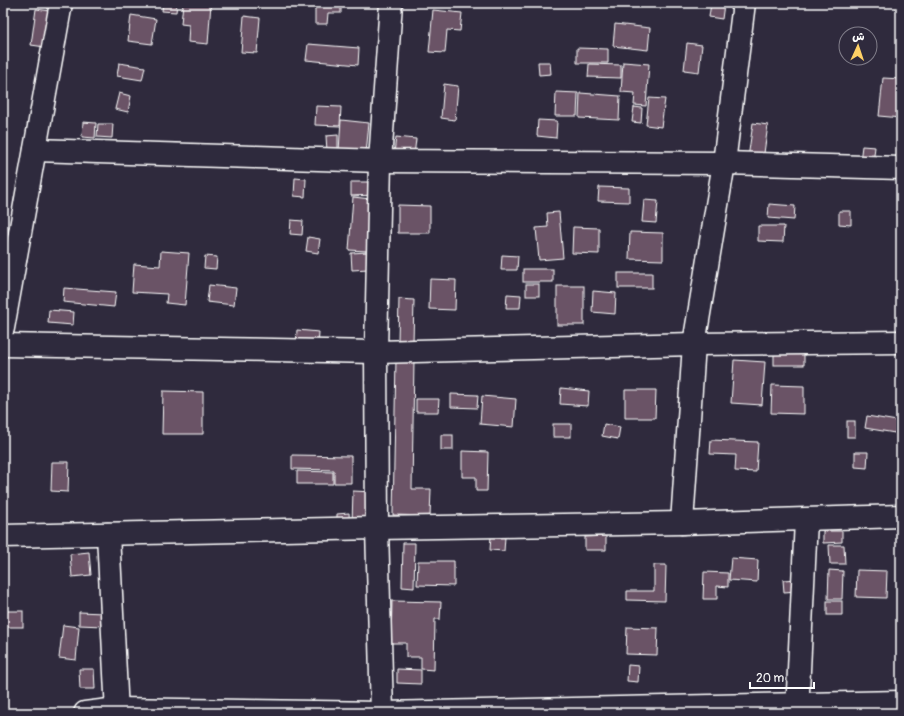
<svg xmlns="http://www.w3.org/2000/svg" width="904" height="716" font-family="Pangolin,'Playpen Sans Arabic',sans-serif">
<rect width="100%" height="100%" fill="#2f2a3d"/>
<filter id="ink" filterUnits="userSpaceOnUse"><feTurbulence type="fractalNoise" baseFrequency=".025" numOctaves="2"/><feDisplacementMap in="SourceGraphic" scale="8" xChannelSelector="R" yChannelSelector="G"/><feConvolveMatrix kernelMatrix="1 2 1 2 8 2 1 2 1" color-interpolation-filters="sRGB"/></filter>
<g filter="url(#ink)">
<g fill="#6a5366" stroke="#fff">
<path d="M163,3H177L176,12L162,11Z"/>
<path d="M183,3H211L208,44L188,42L189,25L181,24Z"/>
<path d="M315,3H341V13H328L327,24H315Z"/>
<path d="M711,3L724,4L722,19L709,17Z"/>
<path d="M36,9L51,11L45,47L31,45Z"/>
<path d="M433,10L462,13L460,31L447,30L445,53L429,52Z"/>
<path d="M131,15L156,19L152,44L128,41Z"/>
<path d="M244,16L260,18L257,53L241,52Z"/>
<path d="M615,24L650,28L648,50L613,46Z"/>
<path d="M687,43L702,45L699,72L684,70Z"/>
<path d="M308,44L359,48L358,65L306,60Z"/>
<path d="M577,48L608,49V63H577Z"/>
<path d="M538,62H550L551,74L539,75Z"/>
<path d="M623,62L649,64L646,106L634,105L635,93L621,92Z"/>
<path d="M119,63L145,67L142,80L117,76Z"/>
<path d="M589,64L621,65V78L588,77Z"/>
<path d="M883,78L901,79V118L879,116Z"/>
<path d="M444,84L458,86L455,120L441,118Z"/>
<path d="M556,92L578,93L577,116H555Z"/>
<path d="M119,93L131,96L128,112L115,109Z"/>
<path d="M580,93L620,96L619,120L579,118Z"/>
<path d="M649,98L665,99L661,127L646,125Z"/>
<path d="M316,106L341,107L340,126L315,125Z"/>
<path d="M634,107L642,108L641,123L632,122Z"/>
<path d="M341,120L369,123L366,153L339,151Z"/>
<path d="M538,120L557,121L556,138L537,136Z"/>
<path d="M83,122L96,123L95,138L82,137Z"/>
<path d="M753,123L768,125L763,160L748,158Z"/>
<path d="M98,124H113L112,138L97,137Z"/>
<path d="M338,135V150L327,151L326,136Z"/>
<path d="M396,137L416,139L413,164L393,162Z"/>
<path d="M862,146L875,147L873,163L860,161Z"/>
<path d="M295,178L306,179L305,197L294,196Z"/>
<path d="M351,182H374L375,195L351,196Z"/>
<path d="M599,187L629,188V202L598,201Z"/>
<path d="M353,197L371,199L367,251L349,250Z"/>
<path d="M644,200L658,201L656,223L642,222Z"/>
<path d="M769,204L795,206L794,220L768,218Z"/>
<path d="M398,205L430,206V233H398Z"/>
<path d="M839,211H851V225L839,224Z"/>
<path d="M559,212L563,258L539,260L536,228L548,227L547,213Z"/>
<path d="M291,220L303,221L302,235L290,234Z"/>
<path d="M758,226H784L783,242L758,241Z"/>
<path d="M573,227L599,228V254L572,253Z"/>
<path d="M630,232L663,233V260L629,259Z"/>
<path d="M308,237L320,239L318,253L306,251Z"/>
<path d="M161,251L189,253L185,305L166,303L167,294L132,292L134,264L160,266Z"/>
<path d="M367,252L368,269L352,270L351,253Z"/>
<path d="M502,255L518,256L517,270H501Z"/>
<path d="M205,256L217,257L216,269L204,268Z"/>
<rect x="523" y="269" width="30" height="13"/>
<rect x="618" y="273" width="34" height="15"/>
<path d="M430,279L456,280L455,310L429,309Z"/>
<rect x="526" y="284" width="13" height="12"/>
<path d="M209,285L236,288L234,305L207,302Z"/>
<rect x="557" y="286" width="27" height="39"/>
<path d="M64,288L116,292L114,307L63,302Z"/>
<path d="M593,291L616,293L615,314L592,312Z"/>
<path d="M507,294L521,295L520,308H506Z"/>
<path d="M399,299L414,300L413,342L398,341Z"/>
<path d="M49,310L74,312L73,325L48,323Z"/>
<path d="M297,330L319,332L318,346L296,344Z"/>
<rect x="774" y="350" width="30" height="15"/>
<path d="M396,359L414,360L412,489H431L430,516L393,515Z"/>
<path d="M734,360L765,362L762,405L731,403Z"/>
<path d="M772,385L804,386V414L771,413Z"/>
<path d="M561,388L589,391L588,406L560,404Z"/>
<path d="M625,390H656L655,418H625Z"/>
<path d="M163,391L203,392V434H162Z"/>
<path d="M451,394L478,395L477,408L451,407Z"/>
<path d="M482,396L516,399L514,427L480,424Z"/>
<path d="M416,399H439L438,412H416Z"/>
<path d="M867,416L897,421L895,433L865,428Z"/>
<rect x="847" y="421" width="8" height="16"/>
<rect x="553" y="424" width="18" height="13"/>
<path d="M604,424L620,427L618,439L602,436Z"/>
<rect x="441" y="435" width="12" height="15"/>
<path d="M711,440L758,442L756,472L735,471L736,455L710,454Z"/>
<path d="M462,451L488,452L487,491H476V477H462Z"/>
<path d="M855,452H868L867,468L855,467Z"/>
<path d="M292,455L351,456V483H334V470L292,469Z"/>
<path d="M52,462H69L68,492L51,491Z"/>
<path d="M297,471L333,472V484H297Z"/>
<path d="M353,491L373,492L372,525L352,524Z"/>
<path d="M349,513L350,532H337V514Z"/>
<path d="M823,531H842V542L823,543Z"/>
<path d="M491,536L505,537L504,551L490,550Z"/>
<path d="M606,536V550H585V537Z"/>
<path d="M403,543H415L414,588L402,587Z"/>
<path d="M829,545H844L845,564H830Z"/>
<path d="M89,552L91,575L72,577L70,554Z"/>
<path d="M731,558L758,560L757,582L729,580Z"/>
<path d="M418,561H454V586L417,585Z"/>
<path d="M654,565H666L665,601L627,600V591H654Z"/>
<path d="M829,570L843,571L842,599H828Z"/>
<path d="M857,570L887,571L886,598L856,597Z"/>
<path d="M704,572L728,573V587L717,586V599H703Z"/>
<path d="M797,579V591L784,592L783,580Z"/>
<path d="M392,601L441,602L440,619H435L434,670L421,669V657H406V643H391Z"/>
<rect x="827" y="601" width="15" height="14"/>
<rect x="3" y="611" width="20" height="16"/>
<path d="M79,612L103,613V626L79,625Z"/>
<path d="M63,625L79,627L76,660L59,658Z"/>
<path d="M627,627L658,628L657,655L626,654Z"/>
<path d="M628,665L639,666L638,682L627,681Z"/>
<path d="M79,669H94L95,689H80Z"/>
<path d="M397,669L421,670V684L397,683Z"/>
</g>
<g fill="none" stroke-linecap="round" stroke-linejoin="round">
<g stroke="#fff" stroke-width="25">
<g id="street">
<path d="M35,150L380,161L724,163L901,168"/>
<path d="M3,328L61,3"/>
<path d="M3,345L376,352L694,344L901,342"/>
<path d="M682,523L694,344L724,163L744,3"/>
<path d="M108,534L117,713"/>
<path d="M3,536L377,528L682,523L901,516"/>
<path d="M85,713L117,709L382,713L901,702"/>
<path d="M382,713L377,528L376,352L380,161L391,3"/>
<path d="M797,713L806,520"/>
</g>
</g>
<use href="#street" stroke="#2f2a3d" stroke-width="22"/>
</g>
</g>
<rect width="904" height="716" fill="none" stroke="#2f2a3d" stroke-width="16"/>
<rect x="8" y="8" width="888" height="700" fill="none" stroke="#fff" stroke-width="1.5" filter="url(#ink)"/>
<g transform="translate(858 46) rotate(3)"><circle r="19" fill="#2f2a3d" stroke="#827f8b"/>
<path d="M0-3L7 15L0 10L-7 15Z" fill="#ffd166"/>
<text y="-6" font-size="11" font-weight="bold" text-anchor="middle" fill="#ffffff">ش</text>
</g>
<path d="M750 682v6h64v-6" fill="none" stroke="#ffffff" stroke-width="2"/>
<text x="756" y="682" font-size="12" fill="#ffffff" stroke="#2f2a3d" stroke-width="3" paint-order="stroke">20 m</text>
</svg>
